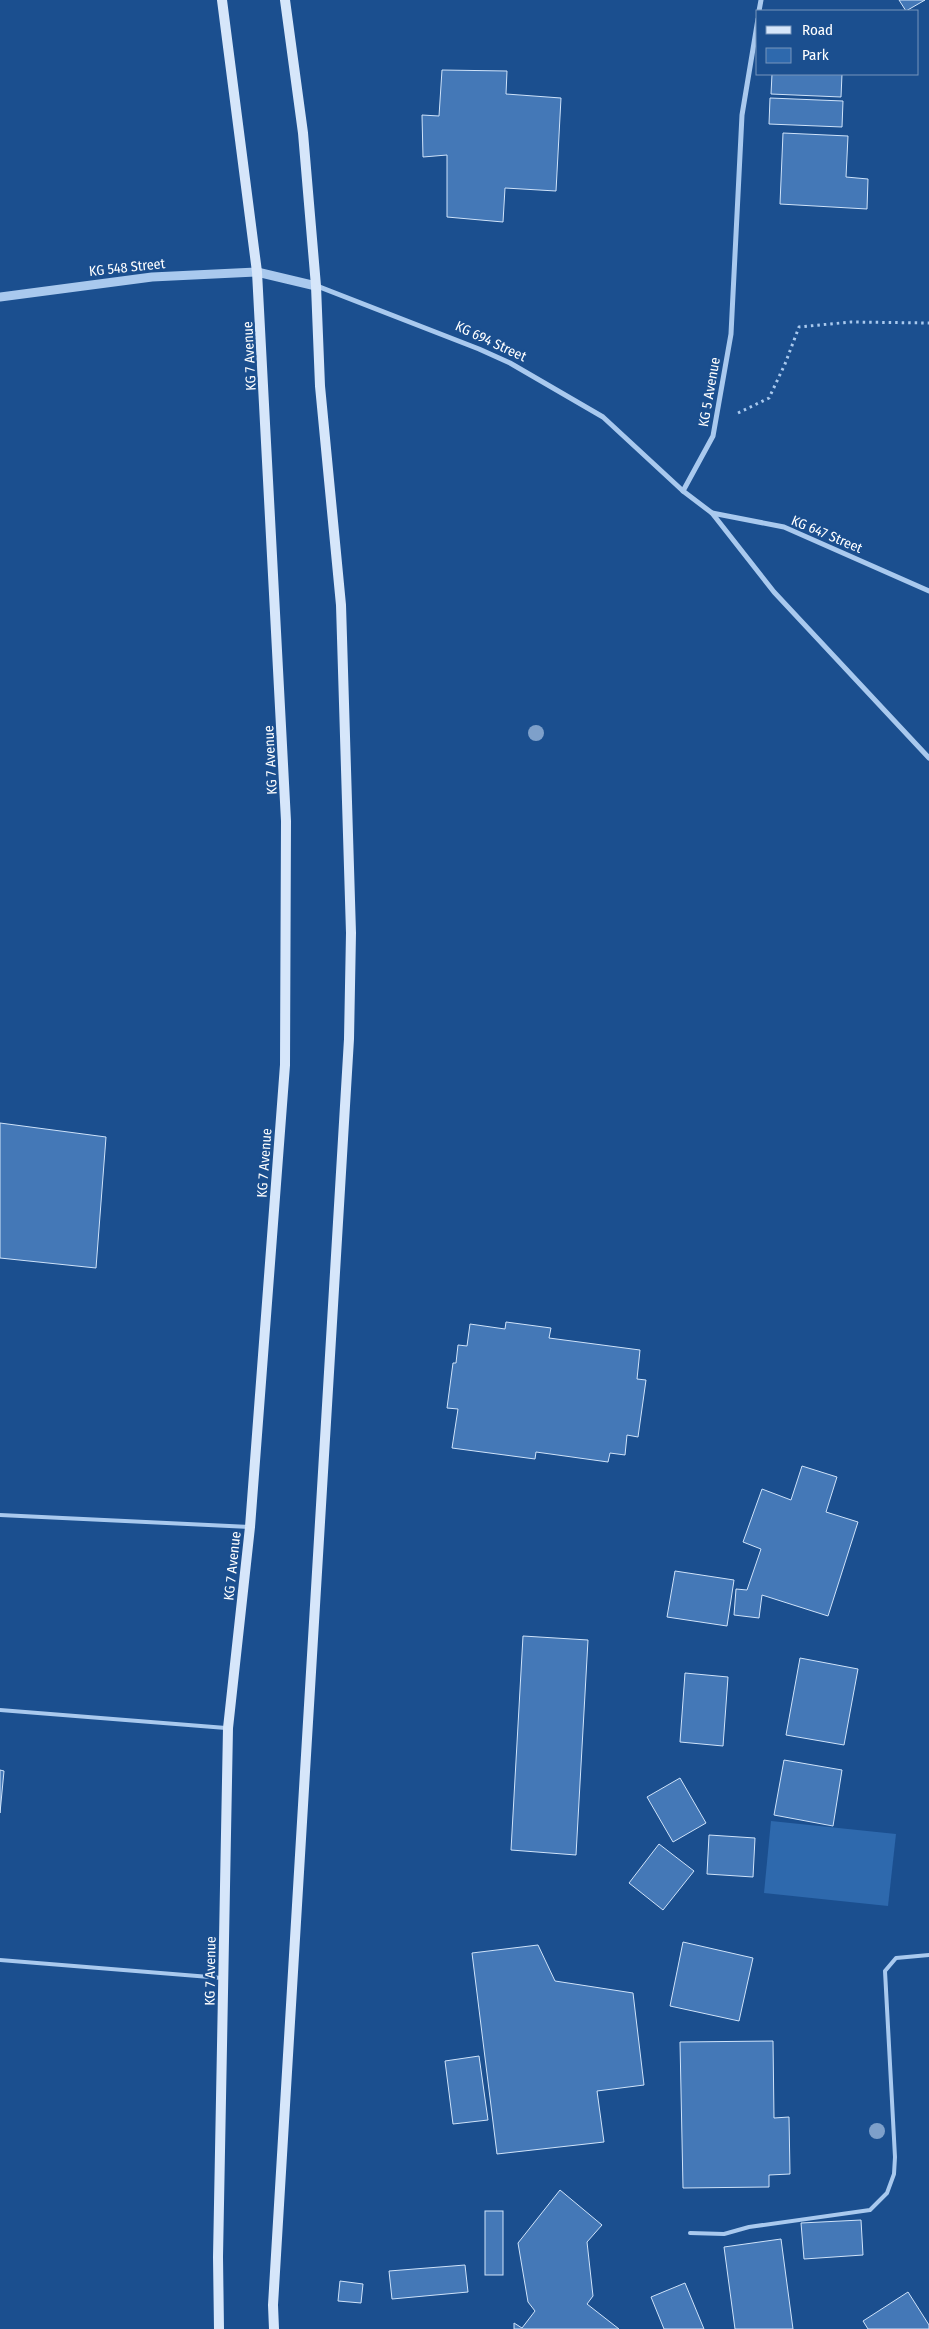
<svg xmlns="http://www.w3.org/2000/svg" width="929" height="2329" font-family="'Fira Sans Condensed',sans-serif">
<rect width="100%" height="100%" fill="#1b4f8f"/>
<path fill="#2e69ad" d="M771,1821L896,1834L888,1906L764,1893Z"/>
<g fill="#4478b7" stroke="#cfe3fa">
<path d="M899,0H925L906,11Z"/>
<path d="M442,70L507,71L506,94L561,98L556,191L505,188L503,222L447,217V155L423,157L422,115L439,116Z"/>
<path d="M772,74H842L841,97L771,94Z"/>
<path d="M770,98L843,101L842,127L769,124Z"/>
<path d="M783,133L848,136L846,177L868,179L867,209L780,204Z"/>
<path d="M0,1123L106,1137L96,1268L0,1258Z"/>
<path d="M506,1322L551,1328L549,1338L640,1350L637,1379L646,1380L638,1437L627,1435L625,1455L610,1453L608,1462L536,1452L535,1459L452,1448L458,1409L447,1408L453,1363H456L458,1345L467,1346L470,1324L505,1329Z"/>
<path d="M802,1466L837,1477L826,1512L858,1522L828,1616L762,1595L759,1618L734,1615L736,1589L747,1590L761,1549L743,1542L762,1489L791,1500Z"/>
<path d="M675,1571L734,1580L727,1626L667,1617Z"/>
<path d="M523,1636L588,1640L576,1855L511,1850Z"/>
<path d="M800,1658L858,1669L844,1745L786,1735Z"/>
<path d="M685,1673L728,1677L723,1746L680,1742Z"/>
<path d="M784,1760L842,1770L833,1826L774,1815Z"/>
<path d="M0,1770L4,1771L0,1813Z"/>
<path d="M680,1778L706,1823L673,1842L647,1797Z"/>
<path d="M709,1835L755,1838L753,1877L707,1874Z"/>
<path d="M659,1844L694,1871L663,1910L629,1883Z"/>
<path d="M683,1942L753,1958L739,2021L670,2006Z"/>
<path d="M538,1945L555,1981L633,1993L644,2085L597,2091L604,2142L497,2154L472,1953Z"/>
<path d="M773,2041L774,2118L789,2117L790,2174L769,2175V2187L683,2188L680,2042Z"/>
<path d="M479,2056L488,2120L453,2124L445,2061Z"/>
<path d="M560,2190L602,2225L587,2242L593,2296L587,2304L619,2329H514V2323L522,2328L535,2311L528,2302L518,2243Z"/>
<rect x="485" y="2211" width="18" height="64"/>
<path d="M861,2220L863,2255L804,2259L801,2223Z"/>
<path d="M781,2239L793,2329H735L724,2247Z"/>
<path d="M465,2265L468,2292L392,2299L389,2271Z"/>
<path d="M340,2281L363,2284L361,2303L338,2301Z"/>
<path d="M685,2283L704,2329H664L651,2297Z"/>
<path d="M908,2292L929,2325V2329H868L863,2321Z"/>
</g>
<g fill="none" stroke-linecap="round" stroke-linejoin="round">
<path stroke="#a9c9ee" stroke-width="3" stroke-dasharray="2.5 4" stroke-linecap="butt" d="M738,413L769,398L785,364L799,327L851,322L929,323"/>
<g stroke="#a9c9ee" stroke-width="4">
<path d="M0,1515L250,1527"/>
<path d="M0,1710L226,1728"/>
<path d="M0,1960L222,1978"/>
<path d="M690,2233L724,2234L749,2227L870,2210L887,2193L894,2174L895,2157L885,1971L896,1958L929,1955"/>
</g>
<g stroke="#a9c9ee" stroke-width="5">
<path d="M759,11L761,0"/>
<path d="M317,286L479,349L510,363L603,417L683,491L712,513L774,592L929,758"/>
<path d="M683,491L713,436L731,334L742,115L758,19"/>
<path d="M712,513L784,527L929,591"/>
</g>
<path stroke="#a9c9ee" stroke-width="9" d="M0,297L152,277L257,272L316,286"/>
<g stroke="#d6e6fa" stroke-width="10">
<path d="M219,2329L218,2257L228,1728L250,1527L285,1065L286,821L257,272L222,0"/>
<path d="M274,2329L273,2305L349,1039L351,933L341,605L320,386L316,286L303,133L285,0"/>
</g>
</g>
<g fill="#7ea0ca">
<circle cx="536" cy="733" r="8"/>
<circle cx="877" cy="2131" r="8"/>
</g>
<g text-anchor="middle" stroke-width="4.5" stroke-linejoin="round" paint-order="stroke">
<g font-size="14" fill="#fff" stroke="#1b4f8f">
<text transform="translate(127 267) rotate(-6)" y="5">KG 548 Street</text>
<text transform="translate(491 341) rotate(25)" y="5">KG 694 Street</text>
<text transform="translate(249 356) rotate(-93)" y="5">KG 7 Avenue</text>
<text transform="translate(709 392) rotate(-80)" y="5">KG 5 Avenue</text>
<text transform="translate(827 534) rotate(23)" y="5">KG 647 Street</text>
<text transform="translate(270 760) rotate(-93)" y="5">KG 7 Avenue</text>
<text transform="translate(264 1163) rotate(-86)" y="5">KG 7 Avenue</text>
<text transform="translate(232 1566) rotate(-84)" y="5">KG 7 Avenue</text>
<text transform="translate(210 1971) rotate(-89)" y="5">KG 7 Avenue</text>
</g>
</g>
<rect x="756" y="10" width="162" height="65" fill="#1b4f8f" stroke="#7695bc"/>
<rect x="766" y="26" width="25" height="8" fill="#d6e6fa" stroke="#7695bc"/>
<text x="802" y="35" font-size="15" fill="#ffffff">Road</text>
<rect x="766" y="48" width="25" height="15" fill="#2e69ad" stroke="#7695bc"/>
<text x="802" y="60" font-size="15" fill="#ffffff">Park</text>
</svg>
